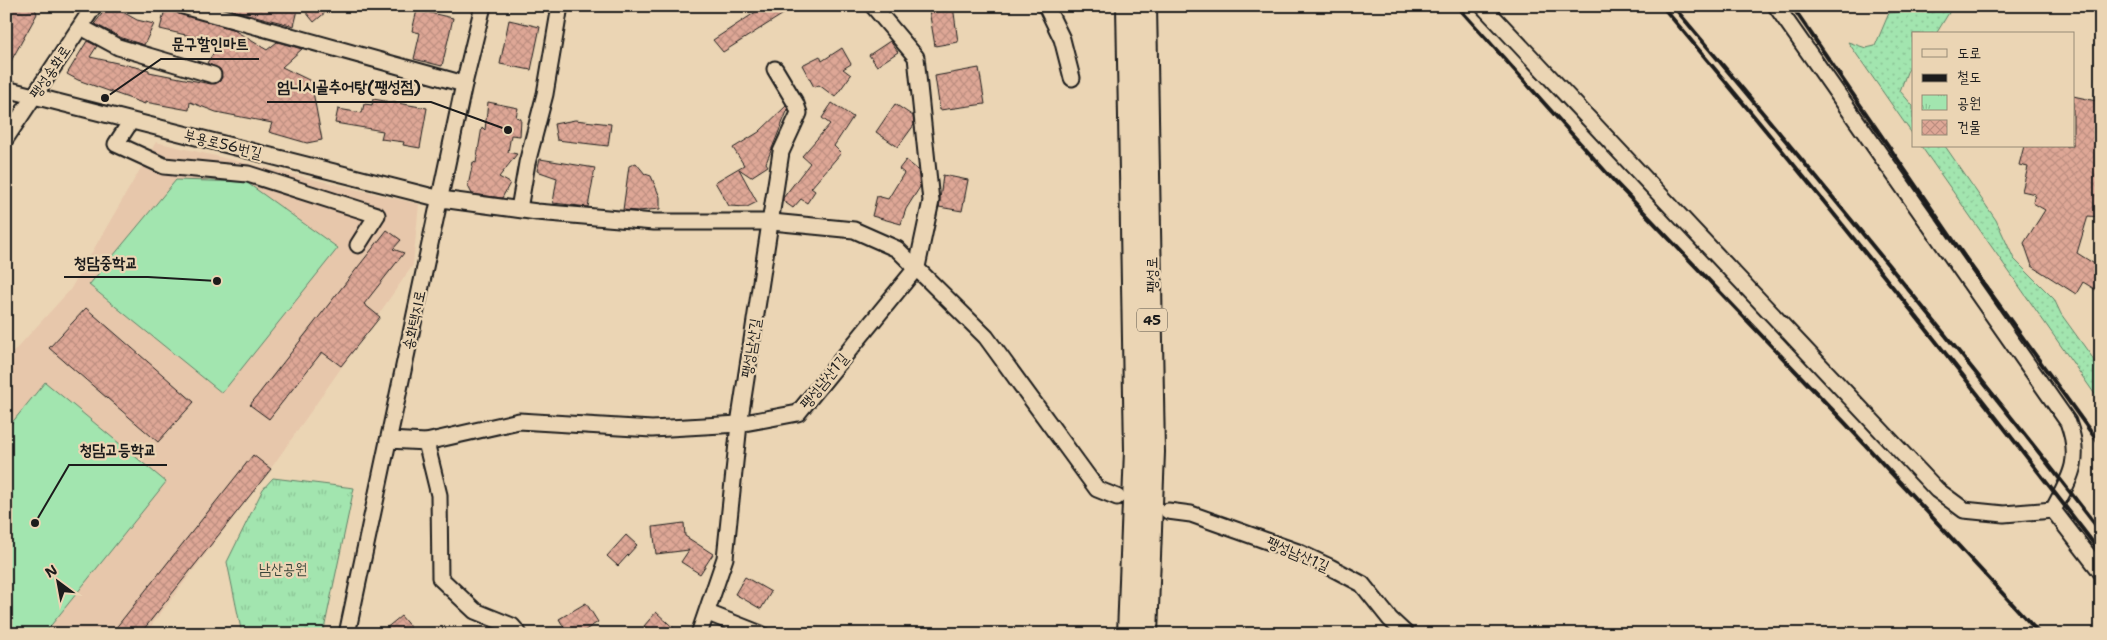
<svg xmlns="http://www.w3.org/2000/svg" width="2107" height="640" font-family="'Shantell Sans','Poor Story',sans-serif">
<defs>
<pattern id="grass-dots" width="8" height="8" patternUnits="userSpaceOnUse" patternTransform="scale(1.25)"><rect width="8" height="8" fill="#a2e5af"/><path d="M2 2h.1M6 6h.1" fill="none" stroke="#8bc496" stroke-width="1.8" stroke-linecap="round"/></pattern>
<pattern id="park-tufts" width="24" height="20" patternUnits="userSpaceOnUse" patternTransform="scale(1.25)"><rect width="24" height="20" fill="#a2e5af"/><path d="M3 7l-1-3M5 7V3M7 7l1-3M15 17l-1-3M17 17v-4M19 17l1-3" fill="none" stroke="#8bc496"/></pattern>
<pattern id="building-cross-hatch" width="8" height="8" patternUnits="userSpaceOnUse" patternTransform="scale(1.25)"><rect width="8" height="8" fill="#dea796"/><path d="M0 0l8 8M0 8l8-8" fill="none" stroke="#be8f81"/></pattern>
</defs>
<rect width="100%" height="100%" fill="#ebd5b4"/>
<filter id="ink" filterUnits="userSpaceOnUse"><feTurbulence type="fractalNoise" baseFrequency=".02" numOctaves="2"/><feDisplacementMap in="SourceGraphic" scale="10" xChannelSelector="R" yChannelSelector="G"/><feConvolveMatrix kernelMatrix="1 2 1 2 8 2 1 2 1" color-interpolation-filters="sRGB"/></filter>
<g filter="url(#ink)">
<path fill="#e7c7ab" d="M156,142L419,204L413,265L274,464L145,634H6V360L70,290Z"/>
<g fill="url(#grass-dots)" stroke="#5f8066">
<path d="M1909,6H1969L1950,11L1936,34H1913V63L1907,72L1900,91L1913,106V135L1848,42L1866,48L1875,46L1889,13L1905,11Z"/>
<path d="M1921,146H1945L1996,220L2014,259L2054,299L2061,314L2092,357L2101,380V403Z"/>
</g>
<path fill="url(#park-tufts)" stroke="#5f8066" d="M273,478L354,488L323,634H242L227,562L263,489Z"/>
<g fill="#a2e5af" stroke="#5f8066">
<path d="M176,180L246,182L338,248L222,393L89,285Z"/>
<path d="M45,382L166,482L44,634H6V430Z"/>
</g>
<g fill="url(#building-cross-hatch)" stroke="#1c1c1c">
<path d="M6,6H34L37,14L6,70Z"/>
<path d="M108,6H112L137,20L154,24L144,45L122,38L97,25L95,23Z"/>
<path d="M232,6H299L294,26L232,10Z"/>
<path d="M301,6H333L314,22Z"/>
<path d="M765,6H796L723,52L713,40Z"/>
<path d="M953,6L958,42L935,46L929,10Z"/>
<path d="M165,9L232,29L267,50L277,42L302,49L282,67L311,81L322,140L307,143L269,132L272,123L216,112L190,102L189,110L145,102V104L78,80L67,74L87,41L97,46L90,57L149,70V72L211,84L219,82L222,77L220,69L207,63L220,43L160,29Z"/>
<path d="M417,10L453,18L442,66L414,59L420,33L412,31Z"/>
<path d="M509,20L540,27L531,70L500,64Z"/>
<path d="M890,41L898,52L877,66L869,55Z"/>
<path d="M842,48L851,64L843,69L851,75L835,97L819,85L814,87L802,65L820,56L822,61Z"/>
<path d="M979,68L985,104L940,110L935,76Z"/>
<path d="M2073,96L2101,102V217L2088,216L2077,253L2101,268V293L2083,282L2076,294L2032,266L2024,243L2045,210L2033,203L2035,194L2022,191L2028,167L2019,165L2024,146H2073Z"/>
<path d="M373,99L427,108L420,148L403,145L404,142L381,139L383,131L335,123L338,109L362,113L364,104L372,105Z"/>
<path d="M488,102L518,108L516,117L521,119L520,136L511,135L508,152L517,154L499,177L510,183L502,198L472,194L468,186L473,162L476,163L482,127L485,130Z"/>
<path d="M832,103L853,117L834,146L841,153L811,188L815,191L807,203L801,199L793,208L783,201V198L810,163L802,156L830,124L822,118Z"/>
<path d="M895,104L913,116L914,125L898,147L876,132Z"/>
<path d="M786,106L788,109L766,163L768,166L751,177L739,169L757,202L747,207L729,206L715,182L744,165L733,148L759,132Z"/>
<path d="M575,120L611,124L608,146L557,140L554,124Z"/>
<path d="M540,159L595,168L588,207L553,203L557,178L537,171Z"/>
<path d="M906,160L918,170L920,187L906,209L901,224L872,216L877,196L888,199L904,173L899,169Z"/>
<path d="M636,163L645,174L651,176L660,197V209L638,211L623,210L629,166Z"/>
<path d="M943,175L968,180L962,211L939,207Z"/>
<path d="M387,230L401,240L393,249L404,253L364,304L380,317L341,366L322,352L269,419L250,405Z"/>
<path d="M86,308L194,402L158,442L49,348Z"/>
<path d="M253,455L271,469L140,634H111Z"/>
<path d="M684,523L685,536L713,554L700,574L681,562L689,550L656,554L653,527Z"/>
<path d="M626,535L637,545L618,566L607,556Z"/>
<path d="M745,577L771,592L761,609L735,594Z"/>
<path d="M586,603L598,622L579,634H568L559,619Z"/>
<path d="M656,612L680,634H653L644,626Z"/>
<path d="M401,616L411,628L403,634H379Z"/>
</g>
<g fill="none" stroke-linecap="round" stroke-linejoin="round">
<g stroke="#1c1c1c" stroke-width="19">
<g id="minor">
<path d="M183,6L464,84"/>
<path d="M1046,6L1062,39L1072,78"/>
<path d="M1483,6L1937,490L1964,510L2004,514L2053,510"/>
<path d="M1776,6L2068,422C2082,460 2071,476 2053,510L2101,572"/>
<path d="M81,27L118,47L213,75"/>
<path d="M6,89L441,199L537,212L654,222H772L854,230L897,249L986,337L1097,489L1117,497"/>
<path d="M131,121L116,144L164,166L248,174L377,215L358,245"/>
<path d="M6,138L94,6"/>
<path d="M519,209L527,163L545,94L560,6"/>
<path d="M388,440L426,442L519,421L652,429L739,424L798,413L917,267L931,201L916,57L873,6"/>
<path d="M426,442L439,495L440,578L475,611L512,626L519,634"/>
<path d="M1168,511L1191,514L1298,552L1330,567L1362,584L1390,619L1406,634"/>
<path d="M708,613L761,634"/>
<path d="M347,634L464,84L483,6"/>
<path d="M699,634L725,558L739,424L781,152L799,113L796,104L775,69"/>
</g>
</g>
<g stroke="#1c1c1c" stroke-width="24">
<g id="major">
<path d="M1127,6L1135,450L1128,634"/>
<path d="M1146,6L1154,452L1147,634"/>
</g>
</g>
<use href="#minor" stroke="#ebd5b4" stroke-width="15"/>
<use href="#major" stroke="#ebd5b4" stroke-width="20"/>
<g stroke="#1c1c1c" stroke-width="4">
<path d="M1457,6L1614,181L1846,424L2040,634"/>
<path d="M1662,6C1813,185 1959,368 2101,553"/>
<path d="M1673,6C1819,179 1963,353 2101,532"/>
<path d="M1792,6L1971,266L2101,446"/>
</g>
</g>
</g>
<g text-anchor="middle" stroke-width="4.5" stroke-linejoin="round" paint-order="stroke">
<rect fill="#ebd5b4" stroke="#5a544a" stroke-width="1" x="1137" y="308.5" width="30" height="23" rx="4"/>
<g font-size="14" font-weight="bold" fill="#1c1c1c">
<text x="1152" y="325">45</text>
</g>
<g font-size="15" fill="#1c1c1c" stroke="#ebd5b4">
<text transform="translate(50 72) rotate(-56)" y="5">팽성송화로</text>
<text transform="translate(223 144) rotate(14)" y="5">부용로56번길</text>
<text transform="translate(1152 275) rotate(-90)" y="5">팽성로</text>
<text transform="translate(414 320) rotate(-78)" y="5">송화택지로</text>
<text transform="translate(751 348) rotate(-81)" y="5">팽성남산길</text>
<text transform="translate(824 381) rotate(-51)" y="5">팽성남산1길</text>
<text transform="translate(1298 554) rotate(23)" y="5">팽성남산1길</text>
</g>
<g font-size="15" fill="#374439" stroke="#ebd5b4">
<text x="283" y="574">남산공원</text>
</g>
</g>
<path fill="none" stroke="#1c1c1c" stroke-width="2" d="M105 98L161 59H259M508 130L431 102H267M217 281L148 277H64M35 523L69 465H167"/>
<g fill="#1c1c1c" stroke="#ebd5b4" stroke-width="2">
<circle cx="105" cy="98" r="5"/>
<circle cx="508" cy="130" r="5"/>
<circle cx="217" cy="281" r="5"/>
<circle cx="35" cy="523" r="5"/>
</g>
<g font-size="16" text-anchor="middle" font-weight="bold" fill="#1c1c1c" stroke="#ebd5b4" stroke-width="4.5" stroke-linejoin="round" paint-order="stroke">
<text x="210" y="49">문구할인마트</text>
<text x="349" y="92">엄니시골추어탕(팽성점)</text>
<text x="106" y="268">청담중학교</text>
<text x="118" y="455">청담고등학교</text>
</g>
<rect width="2107" height="640" fill="none" stroke="#ebd5b4" stroke-width="25"/>
<rect x="12" y="12" width="2082" height="615" fill="none" stroke="#1c1c1c" stroke-width="2" filter="url(#ink)"/>
<rect x="1912" y="32" width="162" height="115" fill="#ebd5b4" stroke="#988b77"/>
<rect x="1922" y="49" width="25" height="8" fill="#ebd5b4" stroke="#988b77"/>
<text x="1957" y="58" font-size="15" fill="#1c1c1c">도로</text>
<rect x="1922" y="74" width="25" height="8" fill="#1c1c1c" stroke="#988b77"/>
<text x="1957" y="82" font-size="15" fill="#1c1c1c">철도</text>
<rect x="1922" y="95" width="25" height="15" fill="url(#park-tufts)" stroke="#988b77"/>
<text x="1957" y="108" font-size="15" fill="#1c1c1c">공원</text>
<rect x="1922" y="120" width="25" height="15" fill="url(#building-cross-hatch)" stroke="#988b77"/>
<text x="1957" y="132" font-size="15" fill="#1c1c1c">건물</text>
<g transform="translate(58 582) rotate(328)" stroke="#ebd5b4" stroke-width="4" paint-order="stroke">
<path d="M0-4L9 19L0 12L-9 19Z" fill="#1c1c1c"/>
<text y="-8" font-size="14" font-weight="bold" text-anchor="middle" fill="#1c1c1c">N</text>
</g>
</svg>
